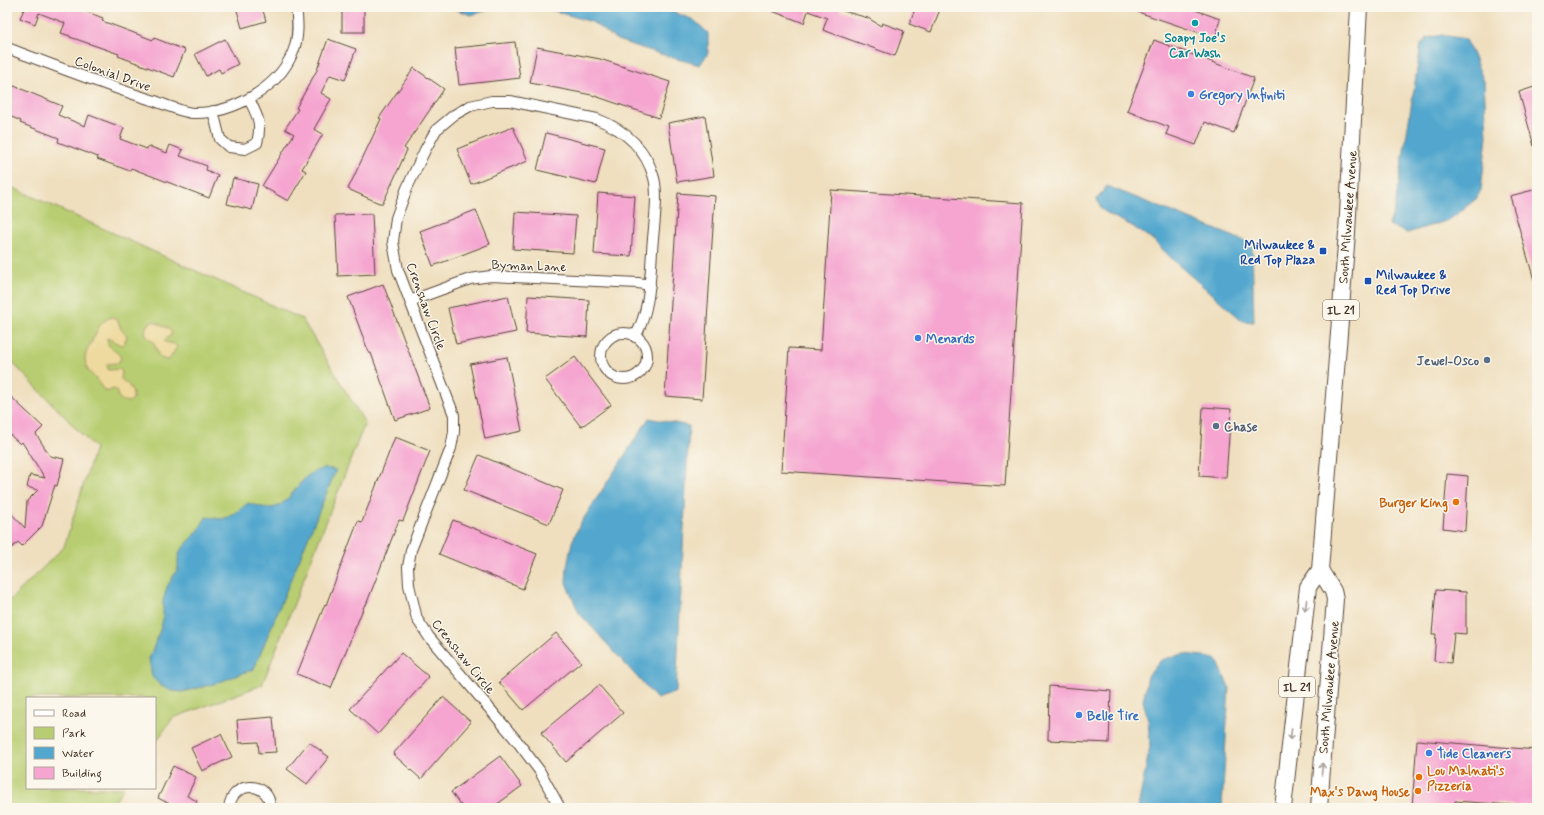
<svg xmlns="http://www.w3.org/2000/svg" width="1544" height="815" font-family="Mynerve,sans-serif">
<rect width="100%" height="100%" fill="#fbf7ec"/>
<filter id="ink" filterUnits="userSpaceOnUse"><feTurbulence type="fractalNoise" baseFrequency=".025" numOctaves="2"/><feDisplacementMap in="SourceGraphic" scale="8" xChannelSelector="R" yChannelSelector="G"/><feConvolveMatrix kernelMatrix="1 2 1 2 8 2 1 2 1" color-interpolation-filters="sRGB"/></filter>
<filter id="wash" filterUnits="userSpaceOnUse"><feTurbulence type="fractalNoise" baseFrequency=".012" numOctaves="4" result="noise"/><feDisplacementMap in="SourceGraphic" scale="16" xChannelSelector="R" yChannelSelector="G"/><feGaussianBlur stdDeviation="0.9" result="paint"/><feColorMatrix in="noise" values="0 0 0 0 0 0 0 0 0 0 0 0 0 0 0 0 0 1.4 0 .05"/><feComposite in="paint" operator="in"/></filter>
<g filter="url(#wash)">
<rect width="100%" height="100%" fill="#efdfbf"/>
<path fill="#b8cd71" stroke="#7a7c48" d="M7,185L302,319L365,423L262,685L173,718L155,743V698H27V788H124L115,801L104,808H7V603L64,547L95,448L7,357Z"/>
<g fill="#eeda9e" stroke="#94825e">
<path d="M113,317L118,321L121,329L127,336L124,344L121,345L107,338C106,349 118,350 121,358L118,363L107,364L108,370L120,369L122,372L121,379C128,385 134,388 133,399L129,402C120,401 118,398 116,390L113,389L107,392C101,389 101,384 97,380C94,376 89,373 87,368C82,355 88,350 93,339C98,329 100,320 113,317Z"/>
<path d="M153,321L169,329L172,333L170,336L164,340L165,342L174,344L177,347L169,360C157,359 159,355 155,346C152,336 141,339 147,325Z"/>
</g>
<g fill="#52a7ce" stroke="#466876">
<path d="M449,7H499L471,15Z"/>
<path d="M541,7H661L694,20L708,33V53L700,65L670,57L617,40L592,22Z"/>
<path d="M1442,35L1466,39L1484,81L1487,137L1481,190L1476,199L1449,220L1407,233L1389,225L1395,207L1421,45L1427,38Z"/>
<path d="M1107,186L1252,244L1254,322L1243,321L1176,263L1153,240L1132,226L1110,215L1101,209L1097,199Z"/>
<path d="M649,418L689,426L676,692L657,699L579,613L566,583L567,567L572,542L580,524Z"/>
<path d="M324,468L336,470L254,669L214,684L182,692L172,691L161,686L152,677L149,659L161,627L163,619V601L167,587L178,568V559L180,551L198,531L206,517L222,519L233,515L248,503C256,505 268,510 276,507C286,504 297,486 305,478C310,473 317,470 324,468Z"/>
<path d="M1183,654L1203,656L1217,660L1229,687L1222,808H1138L1150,746L1148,720L1143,701L1148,676L1161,660Z"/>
</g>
<g id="blocks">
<g fill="#f5a5d0">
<path d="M25,7H74L103,18L102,21L153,40L154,38L185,50L174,77L118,56L119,54L70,37V36L61,33L65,23L39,13L35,24L20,18Z"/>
<path d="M236,7H262L266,21L242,28Z"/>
<rect x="342" y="7" width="22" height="25"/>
<path d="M765,7H841L840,10L868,18L881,26L882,23L904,31L895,56L823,30L827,18L808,11L804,23L764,8Z"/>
<path d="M917,7H941L931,32L909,24L915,9H917Z"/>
<path d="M1129,7H1187L1220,19L1215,38L1129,9Z"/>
<path d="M225,39L238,64L221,73L219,69L206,76L195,54Z"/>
<path d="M328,39L356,49L345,80L330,75L321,93L331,99L314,129L323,134L302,169L306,171L288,201L262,186L294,134L285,129L298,109L296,108L317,70Z"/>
<path d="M1154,40L1254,78L1234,133L1205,122L1196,145L1166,134L1169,127L1127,111Z"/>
<path d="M515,42L520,78L459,85L455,48Z"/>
<path d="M537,47L600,59L670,82L659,118L592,95L530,83Z"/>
<path d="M414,68L444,89L404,148L407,150L383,203H379L348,189L381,119L379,118Z"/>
<path d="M7,83L62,106L58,115L85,126L89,115L124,128L120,139L147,149L148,146L167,153L170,145L183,150L180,156L207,166L206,170L211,172L210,173L218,175L209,198L131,168L130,171L97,159L98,157L58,142L59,138L20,123L21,121L7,115Z"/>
<path d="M1537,86V146H1534L1519,92Z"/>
<path d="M705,116L714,176L677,182L668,123Z"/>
<path d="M513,127L528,161L471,184L457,149Z"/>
<path d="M546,133L605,148L596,184L537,170Z"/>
<path d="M233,178L258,184L252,210L227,204Z"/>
<path d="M1537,189V280H1534L1510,196Z"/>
<path d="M831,190L1023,203L1005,486L781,471L789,348L821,350Z"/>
<path d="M598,193L635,196L631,256L594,254Z"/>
<path d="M678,193L715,196L702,399L665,396Z"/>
<path d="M476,210L490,244L433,266L420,231Z"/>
<path d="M515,212L576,216L573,253L513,249Z"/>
<path d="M372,214L375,274L338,276L335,215Z"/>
<path d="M383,284L430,408L395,420L371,353H369L348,297Z"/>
<path d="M508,296L516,332L456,344L448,308Z"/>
<path d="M528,296L589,300L587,337L526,333Z"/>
<path d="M507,357L522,431L485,439L470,364Z"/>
<path d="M575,357L611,405L581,427L545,379Z"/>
<path d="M7,393L43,427L36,434L50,456L64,459L57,486L55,485L42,526L22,546L18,542L7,552V509L25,528L27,501L38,490L27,487L30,475L45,478L22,442L20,444L7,432Z"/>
<path d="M1203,407L1231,409L1226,478L1199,476Z"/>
<path d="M395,437L430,451L403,521L399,520L366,605L365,604L331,688L297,674L325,604L326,605L358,521L362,522Z"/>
<path d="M479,455L563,490L549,524L464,490Z"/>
<path d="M1447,474L1468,476L1465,531L1443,528Z"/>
<path d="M453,520L537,554L523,589L439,554Z"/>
<path d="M1436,590L1466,592V634L1454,633L1451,663L1434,661L1436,634H1432Z"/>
<path d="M556,633L581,662L523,710L499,682Z"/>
<path d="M401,653L429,677L378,734L350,709Z"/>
<path d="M599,685L623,713L566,762L541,733Z"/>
<path d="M1049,686L1111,691L1109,743L1048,740Z"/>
<path d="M443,697L471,722L421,779L393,754Z"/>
<path d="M273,717L276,752L259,753L258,742L239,743L237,720Z"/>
<path d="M221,734L232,757L202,771L191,748Z"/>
<path d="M1417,740L1537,750V807L1455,801L1454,808L1412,807Z"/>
<path d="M309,742L329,757L307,784L287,769Z"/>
<path d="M500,756L522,786L492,808H463L451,792Z"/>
<path d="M173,766L196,777L187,796L197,801L193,808H178L158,798Z"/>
</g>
</g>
</g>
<g filter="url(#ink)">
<use href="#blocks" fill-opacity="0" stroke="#564536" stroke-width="1"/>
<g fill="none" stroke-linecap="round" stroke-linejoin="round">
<g stroke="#564536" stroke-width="12">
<g id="street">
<path d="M7,48C56,66 105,86 155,101C166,105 182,112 193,113C232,114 278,89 293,52C299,37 298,22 296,7"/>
<path d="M213,111L220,139L229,147L245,149L257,143C262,123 258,117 249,99"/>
<path d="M410,301L470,279L491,276L638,283L650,285"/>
<circle cx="624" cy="356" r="23"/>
<path d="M229,808C232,779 271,781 270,808"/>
<path d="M560,808L539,770L517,741L429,637L417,619L409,585L408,567L411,550L451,448L454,432V415L398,270L393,242L396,218L407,188L425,150L436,130L454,115L470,106L492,101H510L597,119C625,130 646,148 654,178C659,197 653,231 652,251C650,281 650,310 635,337"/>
</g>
</g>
<g stroke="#564536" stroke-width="18">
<g id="primary">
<path d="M1283,808L1308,587L1320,570L1347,233L1359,7"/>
<path d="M1319,808L1335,599L1333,591L1320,570"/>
</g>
</g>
<use href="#street" stroke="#fff" stroke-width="10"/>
<use href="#primary" stroke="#fff" stroke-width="16"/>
</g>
<defs><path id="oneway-shaft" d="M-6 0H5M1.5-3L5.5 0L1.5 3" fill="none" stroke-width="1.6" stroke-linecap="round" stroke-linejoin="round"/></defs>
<g stroke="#a79f9a">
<use href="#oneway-shaft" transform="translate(1306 605) rotate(97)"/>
<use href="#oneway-shaft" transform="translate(1291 734) rotate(97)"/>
<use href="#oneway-shaft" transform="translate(1322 769) rotate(-85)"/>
</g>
</g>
<circle fill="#0f9aa8" stroke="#fbf7ec" stroke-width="1.5" cx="1195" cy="23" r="4"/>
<g fill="#3f7fe0" stroke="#fbf7ec" stroke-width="1.5">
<circle cx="1191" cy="94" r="4"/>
<circle cx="918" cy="338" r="4"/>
<circle cx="1079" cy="715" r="4"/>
<circle cx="1429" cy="753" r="4"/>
</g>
<g fill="#1a4fb4" stroke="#fbf7ec" stroke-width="1.5">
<rect x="1319" y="247" width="8" height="8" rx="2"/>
<rect x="1364" y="277" width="8" height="8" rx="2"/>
</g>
<g fill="#5c6f8a" stroke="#fbf7ec" stroke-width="1.5">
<circle cx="1487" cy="360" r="4"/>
<circle cx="1216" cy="426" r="4"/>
</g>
<g fill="#e8710a" stroke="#fbf7ec" stroke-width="1.5">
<circle cx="1456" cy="502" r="4"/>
<circle cx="1419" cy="777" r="4"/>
<circle cx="1418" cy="791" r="4"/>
</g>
<g text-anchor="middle" stroke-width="3" stroke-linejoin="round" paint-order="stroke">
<g fill="#fbf7ec" stroke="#75685c" stroke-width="1">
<rect x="1323" y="300" width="36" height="20" rx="3"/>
<rect x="1279" y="677" width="36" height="20" rx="3"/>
</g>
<g font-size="12" font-weight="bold" fill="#3b2a1e">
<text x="1341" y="314">IL 21</text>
<text x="1297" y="691">IL 21</text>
</g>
<g font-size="13" font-weight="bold" fill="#0d838f" stroke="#fbf7ec">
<text x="1195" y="42">Soapy Joe's<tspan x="1195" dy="15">Car Wash</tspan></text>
</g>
<g font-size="13" fill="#3b2a1e" stroke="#fbf7ec">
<text transform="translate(113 73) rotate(20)" y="5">Colonial Drive</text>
<text transform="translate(1347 217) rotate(-86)" y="5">South Milwaukee Avenue</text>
<text transform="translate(529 265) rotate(2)" y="5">Byman Lane</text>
<text transform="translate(427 306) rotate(70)" y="5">Crenshaw Circle</text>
<text transform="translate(464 656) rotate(51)" y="5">Crenshaw Circle</text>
<text transform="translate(1328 687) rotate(-85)" y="5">South Milwaukee Avenue</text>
</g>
<g font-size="13" font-weight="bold" fill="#366cbe" stroke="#fbf7ec" text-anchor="start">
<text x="1199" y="99">Gregory Infiniti</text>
<text x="926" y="343">Menards</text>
<text x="1087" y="720">Belle Tire</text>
<text x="1437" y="758">Tide Cleaners</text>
</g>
<g font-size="13" font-weight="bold" fill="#164399" stroke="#fbf7ec" text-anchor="end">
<text x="1315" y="249">Milwaukee &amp;<tspan x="1315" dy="15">Red Top Plaza</tspan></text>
<text x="1376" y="279" text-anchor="start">Milwaukee &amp;<tspan x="1376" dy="15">Red Top Drive</tspan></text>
</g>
<g font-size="13" font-weight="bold" fill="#4e5e75" stroke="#fbf7ec" text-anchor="end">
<text x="1479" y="365">Jewel-Osco</text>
<text x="1224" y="431" text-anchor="start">Chase</text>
</g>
<g font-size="13" font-weight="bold" fill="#c56008" stroke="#fbf7ec" text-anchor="end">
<text x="1448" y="507">Burger King</text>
<text x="1427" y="775" text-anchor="start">Lou Malnati's<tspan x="1427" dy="15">Pizzeria</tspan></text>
<text x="1410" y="796">Max's Dawg House</text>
</g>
</g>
<rect width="1544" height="815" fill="none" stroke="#fbf7ec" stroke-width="24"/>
<rect x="26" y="697" width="130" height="92" fill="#fbf7ec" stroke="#aea59a"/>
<rect x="34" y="710" width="20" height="6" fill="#ffffff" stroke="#aea59a"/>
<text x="62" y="717" font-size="12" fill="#3b2a1e">Road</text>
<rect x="34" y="727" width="20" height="12" fill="#b8cd71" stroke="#aea59a"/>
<text x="62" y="737" font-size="12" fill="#3b2a1e">Park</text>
<rect x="34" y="747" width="20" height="12" fill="#52a7ce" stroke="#aea59a"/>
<text x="62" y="757" font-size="12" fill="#3b2a1e">Water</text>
<rect x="34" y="767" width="20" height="12" fill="#f5a5d0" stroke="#aea59a"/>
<text x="62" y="777" font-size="12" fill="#3b2a1e">Building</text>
</svg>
